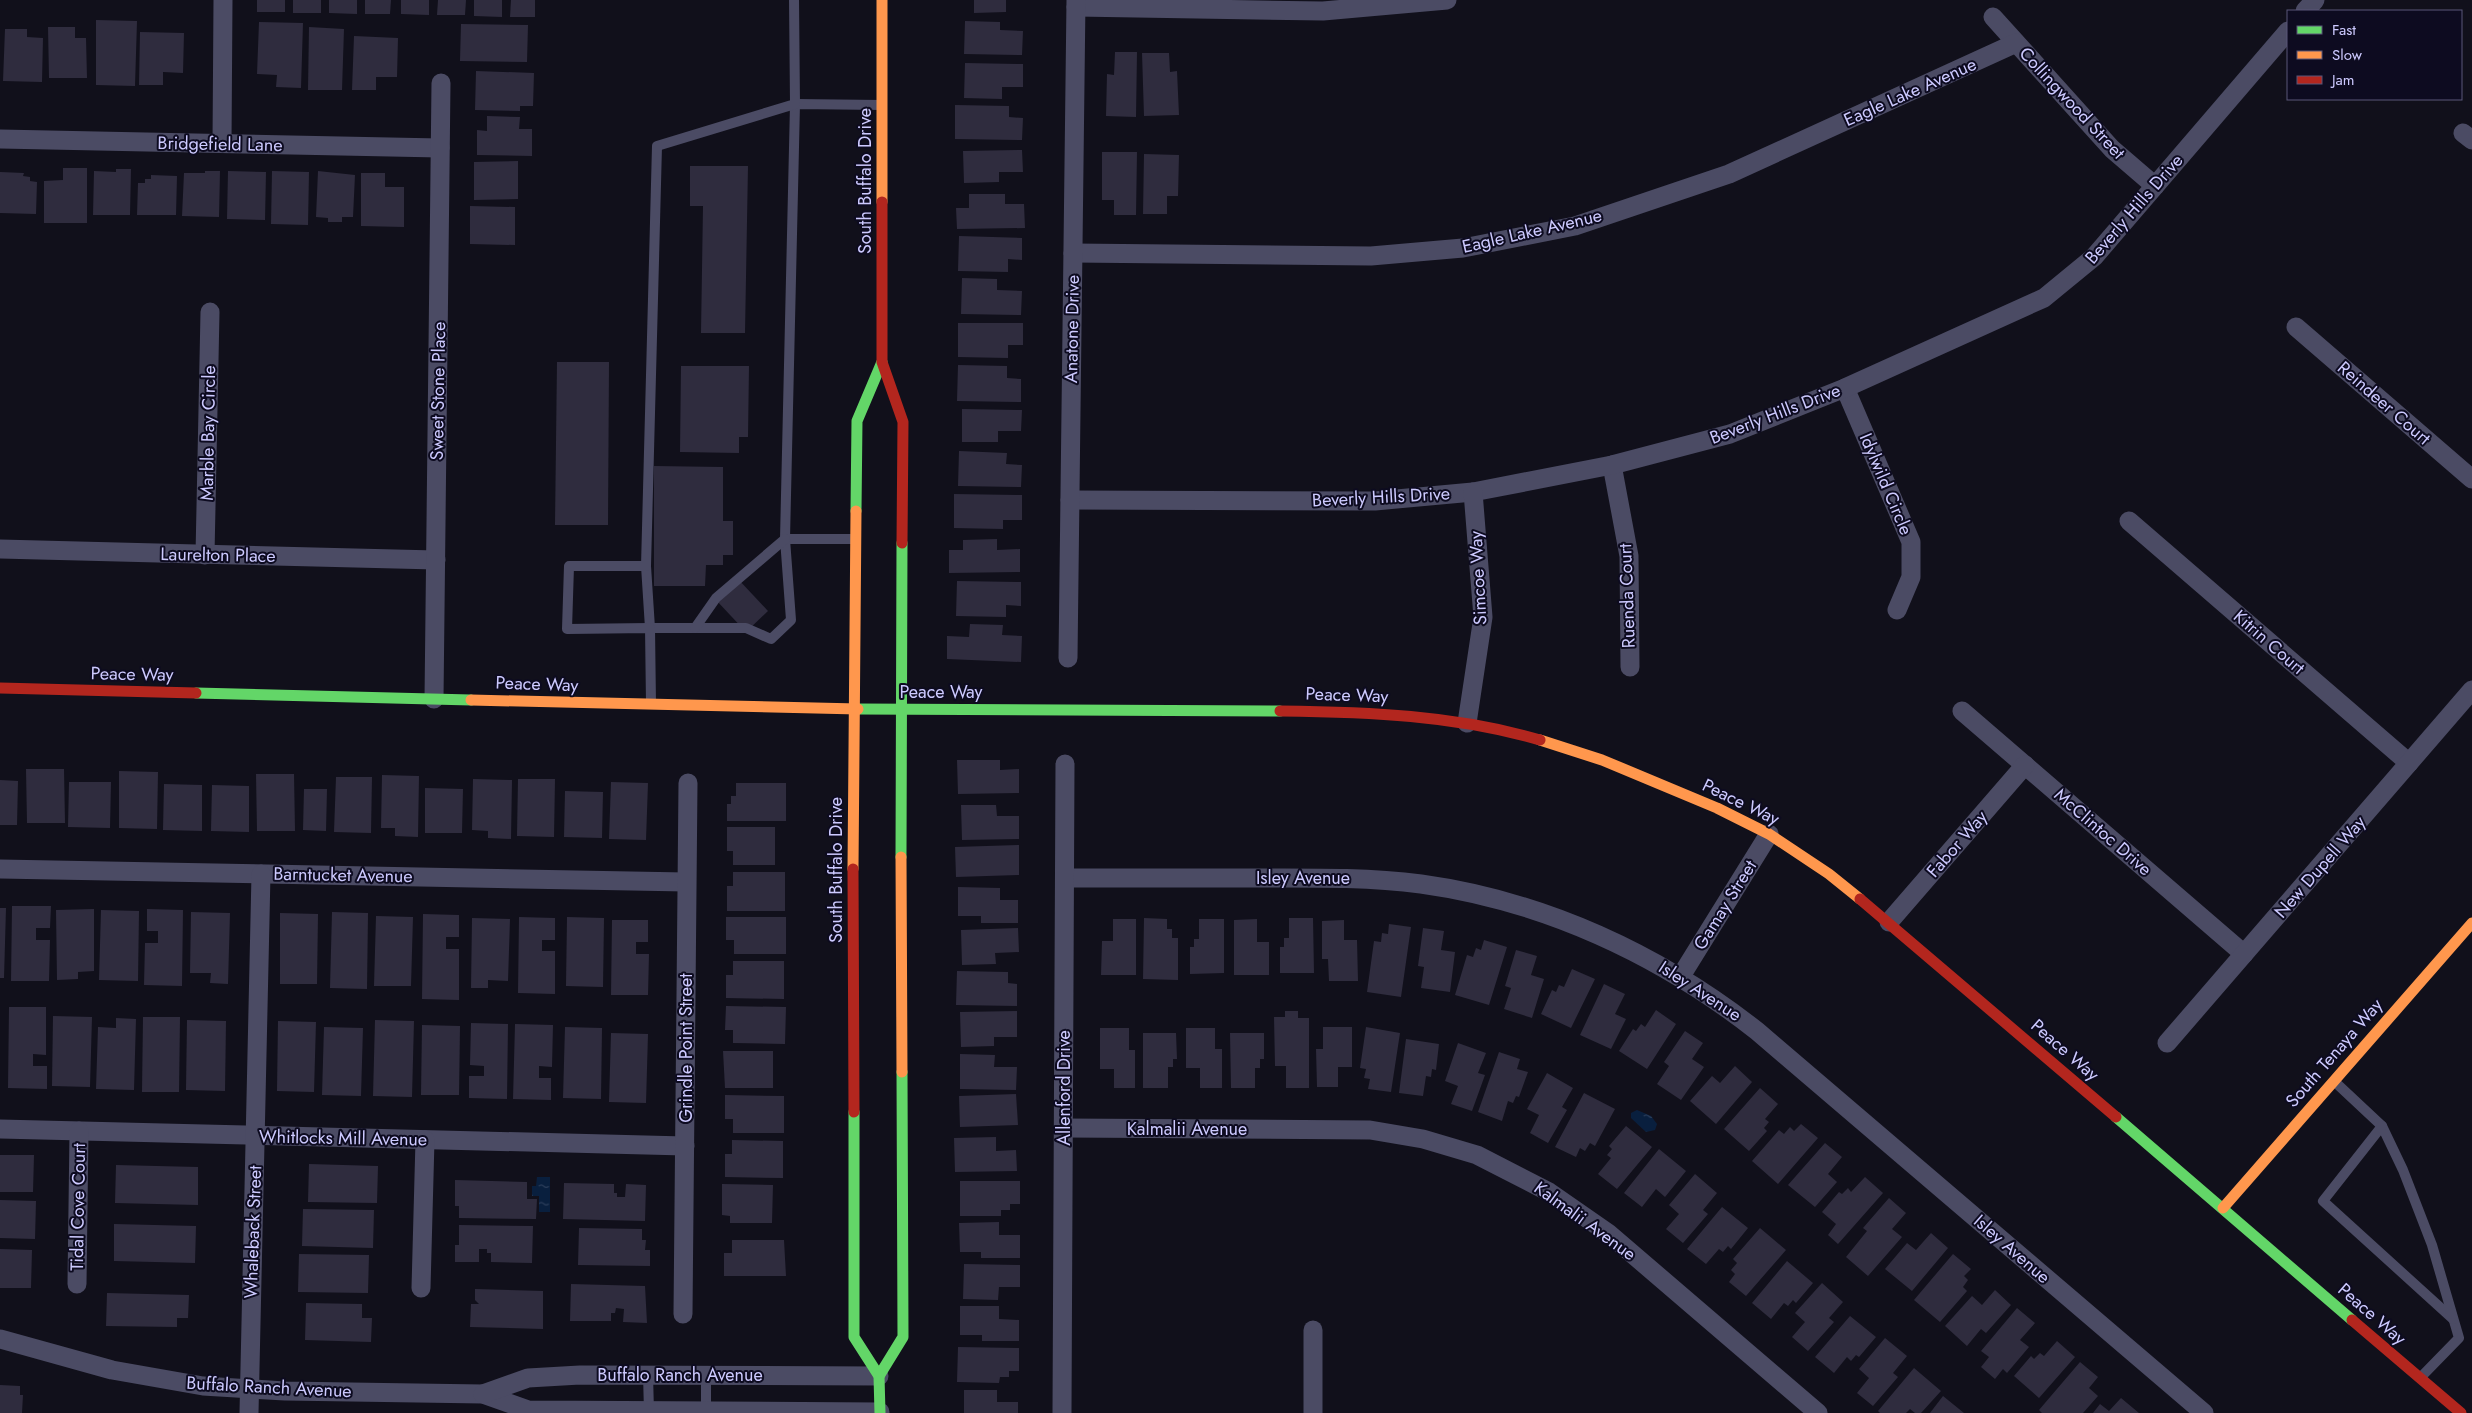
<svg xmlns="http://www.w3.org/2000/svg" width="2472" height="1413" font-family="Jost,sans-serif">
<defs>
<pattern id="water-ripples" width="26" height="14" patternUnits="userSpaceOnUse" patternTransform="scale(1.25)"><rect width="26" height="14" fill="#091f3e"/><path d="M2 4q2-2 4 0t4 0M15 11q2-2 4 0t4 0" fill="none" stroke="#2c3e5b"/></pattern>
</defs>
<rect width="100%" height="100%" fill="#11101b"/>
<g fill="url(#water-ripples)">
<path d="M1637,1110L1651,1116L1657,1124L1655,1130L1646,1132L1631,1118V1113Z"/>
<path d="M537,1177H550V1212H539V1196H532V1186H536Z"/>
</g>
<g fill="#2f2c3e">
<rect x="257" y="0" width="28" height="12"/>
<rect x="293" y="0" width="28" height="13"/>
<path d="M329,0H357V14L329,13Z"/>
<path d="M365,0H391L390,14H365Z"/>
<path d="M401,0H429V15L401,14Z"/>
<path d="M438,0H466L465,15H437Z"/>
<path d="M474,0H502V17L474,16Z"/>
<path d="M511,0H535V17H510Z"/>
<path d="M974,0H1006V12L974,13Z"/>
<path d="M96,20L137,21L135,86L96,85Z"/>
<path d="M965,21L1000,22V30L1023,31L1022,55L964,54Z"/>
<path d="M259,22L303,23L301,88L276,87L277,75L257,74Z"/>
<path d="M461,24L528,25L527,62L460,61Z"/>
<path d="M48,27H75V38H86L87,78H49Z"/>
<path d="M309,27L344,29L342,90H308Z"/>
<path d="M5,29H27V37L43,38L42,82L3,81Z"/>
<path d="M140,32L184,33L183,73L163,72V85H139Z"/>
<path d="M354,36L398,38L397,77H376V90H352Z"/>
<path d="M1115,52H1137L1136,117L1106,116L1107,74L1114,75Z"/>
<path d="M1142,53H1169L1170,72L1177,71L1179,115L1144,116Z"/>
<path d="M965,63L1023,64V87H1002V99L964,98Z"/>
<path d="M476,71L534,73L533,106H520V111L475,110Z"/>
<path d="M955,105L1009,106V117L1023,118L1022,140L955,139Z"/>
<path d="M487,116L520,117L519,129H532V156L477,155V130L487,131Z"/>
<path d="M1022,150L1023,172H999V182L964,183L963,151Z"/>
<path d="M1102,152H1137L1136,215H1114V200H1102Z"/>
<path d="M1144,154L1179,155L1178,196H1167V214H1143Z"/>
<path d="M518,161V199L474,200V162Z"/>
<path d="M690,166H748L745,333H701L703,206H690Z"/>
<path d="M63,168H87V223H44V181L63,180Z"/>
<path d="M116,169H131L130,215H93L94,171L116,172Z"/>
<path d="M205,171H220L219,217L182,216L184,173H205Z"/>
<path d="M228,171L266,172L265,220L227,219Z"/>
<path d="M272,171L309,172L308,225L271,224Z"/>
<path d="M318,171L355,175L353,217H342V222H328V218L316,217Z"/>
<path d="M0,172L24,173L23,176L30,177V181L37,182L36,214L0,213Z"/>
<path d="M361,173H385V187H404V227L361,226Z"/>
<path d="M151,175L177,176L176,215H137L138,183H145V179H151Z"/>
<path d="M969,194H1005V204H1024L1025,228L957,229L956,208H969Z"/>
<path d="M470,206L515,207V245L470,244Z"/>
<path d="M959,236L1022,238V260L1008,259V272L958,271Z"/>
<path d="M962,278L997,279V290L1022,291L1021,315L961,314Z"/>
<path d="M958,323H1023V345H1008V358L958,357Z"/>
<path d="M557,362H609L608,525H555Z"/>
<path d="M958,365L1007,366V378L1021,379V402L957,401Z"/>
<path d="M681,366H749L748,437H739V453L680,452Z"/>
<path d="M962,409L1022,410L1021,431H998V442H962Z"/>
<path d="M959,451L1007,453L1006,464L1022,465L1021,487L958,486Z"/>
<path d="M654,466L723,467V521H733V555H723V565H706L705,586H654Z"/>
<path d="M954,494L1022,495V520H1003V529L954,528Z"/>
<path d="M997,539V550L1020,549V572L949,573V550H963V540Z"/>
<path d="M738,579L768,611L746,632L716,600Z"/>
<path d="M957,581L1021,582V606L1006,605V617L956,616Z"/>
<path d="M970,624L1003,625L1002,635L1022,636L1021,662L947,659V636L969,637Z"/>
<path d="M957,760H1000V770L1019,769V793L958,794Z"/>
<path d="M26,769H64L65,823H27Z"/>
<path d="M119,771L158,772L157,829L119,828Z"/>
<path d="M256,774H294L295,831H257Z"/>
<path d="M382,775L419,776L418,837L395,836V828H381Z"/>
<path d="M336,777H372L371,833L334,832Z"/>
<path d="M473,779L512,780L511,839L488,838V831L472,830Z"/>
<path d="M518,779H555L554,837L517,836Z"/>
<path d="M0,780L18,781L17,825H0Z"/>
<path d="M69,782H111L110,828L68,827Z"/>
<path d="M611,782L648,783L646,840L609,839Z"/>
<path d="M736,783H786V821H727V804H731V796H736Z"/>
<path d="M164,784L202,785V831L163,830Z"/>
<path d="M212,785L249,786V832L211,831Z"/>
<path d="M425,788L463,789L462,833H425Z"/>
<path d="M304,789H327L326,831L303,830Z"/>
<path d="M565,791L603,792L602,838L564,837Z"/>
<path d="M961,805H996L997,816H1019V839L962,840Z"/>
<path d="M727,827H775V865H733V851H727Z"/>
<path d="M1019,845V875L956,877L955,847Z"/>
<path d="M733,872H785V911H727V886H733Z"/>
<path d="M958,887L1000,888V900H1018V923H981V916H958Z"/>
<path d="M12,906H51L50,928H36V940H50L49,981H11Z"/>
<path d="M0,908H6L4,978H0Z"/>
<path d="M94,909V971L78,972V979L57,980L56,910Z"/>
<path d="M147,909L183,910L182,986L144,985L145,943H158V931H147Z"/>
<path d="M101,910L139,911L138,981L99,980Z"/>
<path d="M191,912L230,913L228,984L210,983L211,973H190Z"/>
<path d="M332,912L368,913L367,989L330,988Z"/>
<path d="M280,913L318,914L317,984H280Z"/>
<path d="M423,914L459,915V937H446V949H459V1000L422,999Z"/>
<path d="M376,916L413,917L411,986H374Z"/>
<path d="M519,917L555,918V940H542V951H555V994L518,993Z"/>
<path d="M567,917L604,918L603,987L566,986Z"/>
<path d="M726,917H786V954H734V940H726Z"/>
<path d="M472,918L510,919L508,981L488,980V988H471Z"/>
<path d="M1144,918L1167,919V929H1172V938H1178V980L1143,979Z"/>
<path d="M1289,918H1313L1314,973H1280V947H1284V938H1289Z"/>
<path d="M1113,919H1136V975H1101L1102,941H1113Z"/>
<path d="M1199,919H1224V973L1190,974V947H1194V939H1199Z"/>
<path d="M1257,919V942H1269V975H1234V920Z"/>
<path d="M612,920H648V942H636V954H649L648,995H611Z"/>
<path d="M1344,920V940H1357L1358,981H1329L1328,959H1322V921Z"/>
<path d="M1389,924L1411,927L1401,997L1367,992L1374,941L1381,942L1382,933L1388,934Z"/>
<path d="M1018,928L1019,952L995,953L996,964L962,965L961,930Z"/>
<path d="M1423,928L1444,931L1441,950L1455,952L1450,992L1421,988L1424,967L1418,966Z"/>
<path d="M1484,940L1507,947L1489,1005L1455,995L1467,955L1473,957L1476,948L1481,950Z"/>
<path d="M1516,950L1537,956L1531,975L1544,979L1532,1018L1504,1009L1511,988L1505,986Z"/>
<path d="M733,961H784V999L726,998V975H733Z"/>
<path d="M1572,969L1595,979L1571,1028L1541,1014L1552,990L1556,992L1559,985L1564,987Z"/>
<path d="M957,971L1008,972V983L1017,984V1006L956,1005Z"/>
<path d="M1604,984L1625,994L1615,1014L1626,1019L1611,1049L1580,1035Z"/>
<path d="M726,1006L786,1007L785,1044L733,1043V1030H725Z"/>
<path d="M9,1007H46V1055L33,1054V1066H47V1089L8,1088Z"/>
<path d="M1656,1010L1676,1024L1647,1069L1619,1051L1633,1029L1636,1031L1641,1024L1645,1027Z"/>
<path d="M1017,1011V1037H994V1046L961,1047L960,1012Z"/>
<path d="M1285,1011H1298V1018H1309V1088H1286V1066H1275L1274,1017H1285Z"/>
<path d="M53,1016L92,1017L90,1087L52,1086Z"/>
<path d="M143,1017H180L179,1092H142Z"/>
<path d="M116,1018L136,1019L134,1090L96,1089L98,1027L116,1028Z"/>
<path d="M187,1020L226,1021L225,1091L186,1090Z"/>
<path d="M375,1020L414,1021L412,1097L373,1096Z"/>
<path d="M278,1021L316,1022L314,1092L277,1091Z"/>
<path d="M471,1023L508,1024L507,1099L469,1098V1076H484V1066L470,1065Z"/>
<path d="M515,1024L553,1025L552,1067L539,1066V1078H551V1100L513,1099Z"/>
<path d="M422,1025L460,1026L459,1095H421Z"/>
<path d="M324,1027L363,1028L361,1096L322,1095Z"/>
<path d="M565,1027L602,1028L601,1099L563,1098Z"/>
<path d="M1323,1027H1352V1067H1338V1087H1317L1316,1049H1323Z"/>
<path d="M1366,1027L1400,1033L1391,1092L1368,1089L1370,1079L1364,1078L1366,1069L1360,1068Z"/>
<path d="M1100,1028H1129V1050H1135V1088H1114V1069H1100Z"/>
<path d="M1186,1028H1215V1049H1222V1088H1200V1068H1186Z"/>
<path d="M1685,1031L1703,1043L1692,1059L1704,1067L1681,1100L1657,1084L1669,1066L1664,1062Z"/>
<path d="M611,1033L648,1034L646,1103L609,1102Z"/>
<path d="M1143,1033H1176L1177,1059H1173V1067H1168V1088H1143Z"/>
<path d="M1230,1033H1264V1059H1260V1068H1255V1088H1231Z"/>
<path d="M1406,1039L1439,1044L1436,1070L1432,1069L1431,1077L1426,1076L1423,1096L1399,1093Z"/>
<path d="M1458,1043L1486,1053L1478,1073L1485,1075L1472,1111L1451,1104L1458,1086L1445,1081Z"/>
<path d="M723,1051H773V1088H725Z"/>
<path d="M1499,1052L1520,1059L1517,1069L1528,1072L1519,1097L1516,1096L1513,1103L1508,1101L1502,1121L1478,1112Z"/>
<path d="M960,1054L995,1055L994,1067H1017L1016,1090L960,1089Z"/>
<path d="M1735,1066L1752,1082L1716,1124L1690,1101L1712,1076L1720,1083Z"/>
<path d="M1547,1073L1573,1088L1562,1107L1567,1110L1548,1143L1530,1133L1539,1115L1527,1109Z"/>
<path d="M1760,1088L1778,1104L1765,1119L1769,1122L1764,1128L1767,1131L1749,1151L1724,1129Z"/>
<path d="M1584,1093L1615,1109L1595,1146L1590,1143L1585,1151L1580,1148L1576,1157L1555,1147Z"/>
<path d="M1016,1094L1018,1125L960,1127L959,1096Z"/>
<path d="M725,1095L784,1096V1133H733V1119H725Z"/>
<path d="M1801,1124L1818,1138L1778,1184L1752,1161L1779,1130L1784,1134L1790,1127L1794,1131Z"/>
<path d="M1626,1126L1652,1147L1617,1189L1598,1174L1611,1158L1607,1155L1612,1149L1609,1146Z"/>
<path d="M996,1137V1151L1016,1150L1017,1171L955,1172L954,1138Z"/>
<path d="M732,1140L783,1141V1178L725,1177V1154H732Z"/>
<path d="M1825,1143L1842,1157L1828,1174L1837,1182L1815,1207L1788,1185Z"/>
<path d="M1659,1149L1686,1171L1665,1197L1656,1189L1642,1207L1624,1193Z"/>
<path d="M0,1155H34L33,1192H0Z"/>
<path d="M309,1164L378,1166L377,1203L308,1202Z"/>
<path d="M116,1165L198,1167V1205L115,1203Z"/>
<path d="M1695,1174L1717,1193L1703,1210L1708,1214L1683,1243L1666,1229L1679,1214L1669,1205Z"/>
<path d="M1865,1177L1883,1193L1838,1244L1828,1235L1836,1224L1822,1212L1839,1192L1842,1194L1848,1188L1851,1192Z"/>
<path d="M455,1180L527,1182V1199H537L536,1219L459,1218V1206H455Z"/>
<path d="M960,1181H1020V1204H1010V1210H1001V1216H960Z"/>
<path d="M564,1183L614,1184V1193H617V1197H625L626,1184L646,1185L645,1221L563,1219Z"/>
<path d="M722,1184L773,1185L772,1223H730V1216L722,1215Z"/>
<path d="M1889,1198L1906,1213L1892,1229L1902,1237L1868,1276L1846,1257L1867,1231L1863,1228Z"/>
<path d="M0,1200L36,1201L35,1239L0,1238Z"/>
<path d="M1722,1207L1748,1228L1731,1249L1728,1246L1723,1252L1719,1249L1706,1264L1687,1249Z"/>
<path d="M303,1209L374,1210L373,1248L302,1246Z"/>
<path d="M999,1222V1235H1020V1258H981V1252H960L959,1223Z"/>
<path d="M114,1224L196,1226L195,1263L114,1261Z"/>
<path d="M459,1225L533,1226L532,1263L491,1262V1253H487V1249H479V1262H455V1245H459Z"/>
<path d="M579,1228L642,1229V1240H646L645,1250H650V1266L578,1265Z"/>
<path d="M1760,1228L1786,1250L1746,1296L1729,1282L1735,1274L1731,1270L1737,1263L1733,1259Z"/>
<path d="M1931,1233L1948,1248L1912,1291L1885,1269L1907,1243L1916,1250Z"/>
<path d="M732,1240H784L786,1276H724V1253H732Z"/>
<path d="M0,1249L32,1250L31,1288H0Z"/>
<path d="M299,1254L369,1255L368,1293L298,1292Z"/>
<path d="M1953,1254L1971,1269L1964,1276L1968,1280L1963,1287L1967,1291L1940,1322L1914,1300Z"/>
<path d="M1787,1261L1813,1283L1796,1303L1793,1300L1788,1306L1784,1303L1771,1319L1752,1303Z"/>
<path d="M964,1264L1020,1265V1287H999L998,1300L963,1299Z"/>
<path d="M1822,1283L1843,1302L1829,1318L1834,1322L1808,1351L1792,1337L1805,1322L1795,1313Z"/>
<path d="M571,1284L645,1286L647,1323L623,1322L624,1309L616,1308L615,1313H611V1321H570Z"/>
<path d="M475,1289L543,1291V1329L470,1327L471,1304H479L475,1300Z"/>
<path d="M1995,1290L2011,1305L1986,1333L1981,1329L1967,1346L1945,1326L1972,1296L1982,1305Z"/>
<path d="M107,1293L189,1295L188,1318H177V1327L106,1326Z"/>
<path d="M306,1303L362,1304V1318H372L371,1342L305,1340Z"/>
<path d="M960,1306H999V1319L1019,1320V1341H982V1335H960Z"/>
<path d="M2017,1308L2035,1323L2020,1340L2029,1347L2007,1373L2003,1369L1995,1379L1981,1367L1989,1357L1981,1351Z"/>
<path d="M1850,1316L1876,1337L1859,1357L1856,1355L1851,1361L1847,1357L1834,1373L1815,1357Z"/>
<path d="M1885,1338L1907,1356L1893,1373L1898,1377L1873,1406L1857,1393L1869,1378L1859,1369Z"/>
<path d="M2057,1341L2075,1357L2039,1398L2014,1376L2031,1356L2034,1359L2040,1353L2044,1356Z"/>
<path d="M958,1347L1019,1348V1371H1009V1377H1000L999,1383L957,1382Z"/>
<path d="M2080,1362L2098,1377L2089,1388L2098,1396L2083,1413H2042L2039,1410Z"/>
<path d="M1914,1368L1941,1391L1921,1413H1915L1910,1409L1906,1413H1880L1878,1411Z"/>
<path d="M0,1385L20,1386V1395H23L22,1413H0Z"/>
<path d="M964,1390H997V1402H1018V1413H964Z"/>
<path d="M1943,1396L1964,1413H1930Z"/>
<path d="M2121,1398L2139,1413H2093L2100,1404L2109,1411Z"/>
</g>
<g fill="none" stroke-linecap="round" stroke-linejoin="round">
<g stroke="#4b4b64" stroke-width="10">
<path d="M853,539H785L795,104L882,105"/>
<path d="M646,566L650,628H746L771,639L791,620L785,539"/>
<path d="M695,628L716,598L785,539"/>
<path d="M651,704L650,628L567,629L569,566H646L657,146L795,104L794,0"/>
<path d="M2335,1082L2382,1126L2403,1170L2432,1245L2459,1338L2421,1377"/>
<path d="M2382,1126L2323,1201L2453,1319"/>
<path d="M648,1374L649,1412"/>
<path d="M706,1412V1374"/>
</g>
<g stroke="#4b4b64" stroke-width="19">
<path d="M1076,7L1323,11L1447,0"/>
<path d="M2305,11L2315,0"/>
<path d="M1993,17L2112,149L2155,186"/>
<path d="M2463,133L2472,140"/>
<path d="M0,139L440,148"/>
<path d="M222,143L223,0"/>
<path d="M1073,253L1371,256L1463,248L1575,226L1729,174L2016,43"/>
<path d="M2296,327L2472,479"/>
<path d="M1845,388L1911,542V577L1897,610"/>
<path d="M1612,465L1629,556L1630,667"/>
<path d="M1070,500L1375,501L1473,492L1612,465L1730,434L1845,388L2044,298L2094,257L2288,31"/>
<path d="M2129,521L2409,763"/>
<path d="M0,549L436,560"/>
<path d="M205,555L210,312"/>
<path d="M1068,658L1076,0"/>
<path d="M434,699L441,83"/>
<path d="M1962,711L2244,954"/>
<path d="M1467,723L1483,617L1473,492"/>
<path d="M0,869L686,882"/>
<path d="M1065,878C1128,878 1191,878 1254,878C1310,878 1365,877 1421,884C1544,901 1659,954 1757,1031L2204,1413"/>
<path d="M1889,922L2025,765"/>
<path d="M1681,976L1769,834"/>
<path d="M2167,1043L2472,690"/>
<path d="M1064,1128L1370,1130L1423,1139L1477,1155L1549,1192L1608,1233L1818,1413"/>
<path d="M0,1129L685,1146"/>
<path d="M77,1284L79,1131"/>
<path d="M421,1288L425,1140"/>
<path d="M683,1314L688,783"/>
<path d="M0,1339L112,1370L203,1386L285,1391L483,1394L528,1410L880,1412"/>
<path d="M483,1394L528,1378L580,1375L879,1376"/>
<path d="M249,1413L261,874"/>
<path d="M1062,1413L1065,764"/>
<path d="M1313,1413V1330"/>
</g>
<g stroke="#63d668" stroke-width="11">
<path d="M856,511L857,421L882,362"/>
<path d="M196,693L471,700"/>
<path d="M858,709L1280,711"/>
<path d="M901,857L902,543"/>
<path d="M854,1112V1337L879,1376L880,1413"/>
<path d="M2116,1117L2352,1320"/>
<path d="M879,1376L903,1337L902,1072"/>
</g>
<g stroke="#ff974d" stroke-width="11">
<path d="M882,0V202"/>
<path d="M471,700L858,709"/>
<path d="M1540,740L1602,760L1717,808L1769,834L1829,874L1860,899"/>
<path d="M901,857L902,1072"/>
<path d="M853,869L856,511"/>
<path d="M2223,1208L2472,923"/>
</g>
<g stroke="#b3261e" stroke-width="11">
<path d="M882,202V362L903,422L902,543"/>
<path d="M0,688L196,693"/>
<path d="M1280,711C1367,712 1455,715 1540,740"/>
<path d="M853,869L854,1112"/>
<path d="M1860,899L2116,1117"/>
<path d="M2352,1320L2461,1413"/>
</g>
</g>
<g text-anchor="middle" stroke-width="4" stroke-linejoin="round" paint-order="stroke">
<g font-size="18" fill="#cdcaff" stroke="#0d0b20">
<text transform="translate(1910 92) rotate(-24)" y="6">Eagle Lake Avenue</text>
<text transform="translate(2072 103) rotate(47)" y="6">Collingwood Street</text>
<text transform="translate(220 144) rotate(1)" y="6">Bridgefield Lane</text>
<text transform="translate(865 181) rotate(-90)" y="6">South Buffalo Drive</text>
<text transform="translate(2134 209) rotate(-49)" y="6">Beverly Hills Drive</text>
<text transform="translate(1532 231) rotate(-13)" y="6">Eagle Lake Avenue</text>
<text transform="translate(1072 329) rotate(-89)" y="6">Anatone Drive</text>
<text transform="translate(438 391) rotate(-89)" y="6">Sweet Stone Place</text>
<text transform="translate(2384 403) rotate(41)" y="6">Reindeer Court</text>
<text transform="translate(1775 414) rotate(-21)" y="6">Beverly Hills Drive</text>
<text transform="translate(208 433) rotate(-89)" y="6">Marble Bay Circle</text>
<text transform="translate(1886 484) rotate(67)" y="6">Idylwild Circle</text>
<text transform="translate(1381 497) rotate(-3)" y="6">Beverly Hills Drive</text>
<text transform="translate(218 555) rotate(1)" y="6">Laurelton Place</text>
<text transform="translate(1478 578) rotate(-93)" y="6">Simcoe Way</text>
<text transform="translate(1627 596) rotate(-92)" y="6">Ruenda Court</text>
<text transform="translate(2269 642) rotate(41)" y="6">Kitrin Court</text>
<text transform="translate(132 674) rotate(1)" y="6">Peace Way</text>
<text transform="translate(537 684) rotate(2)" y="6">Peace Way</text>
<text x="941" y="698">Peace Way</text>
<text transform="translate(1347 695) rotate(2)" y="6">Peace Way</text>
<text transform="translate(1741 802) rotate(26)" y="6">Peace Way</text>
<text transform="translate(2103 832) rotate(41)" y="6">McClintoc Drive</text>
<text transform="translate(1957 844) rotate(-49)" y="6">Fabor Way</text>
<text transform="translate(2320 867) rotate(-49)" y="6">New Dupell Way</text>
<text transform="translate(836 870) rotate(-90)" y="6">South Buffalo Drive</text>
<text transform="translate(343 875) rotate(1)" y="6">Barntucket Avenue</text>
<text x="1303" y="884">Isley Avenue</text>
<text transform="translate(1725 905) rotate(-58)" y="6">Gamay Street</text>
<text transform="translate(1700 991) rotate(33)" y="6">Isley Avenue</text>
<text transform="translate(686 1048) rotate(-90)" y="6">Grindle Point Street</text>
<text transform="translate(2065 1050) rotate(41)" y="6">Peace Way</text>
<text transform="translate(2334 1053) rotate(-49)" y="6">South Tenaya Way</text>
<text transform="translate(1064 1088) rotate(-90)" y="6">Allenford Drive</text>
<text x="1187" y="1135">Kalmalii Avenue</text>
<text transform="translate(343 1138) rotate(1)" y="6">Whitlocks Mill Avenue</text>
<text transform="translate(78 1207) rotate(-89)" y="6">Tidal Cove Court</text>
<text transform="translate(1585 1221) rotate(36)" y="6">Kalmalii Avenue</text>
<text transform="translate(253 1232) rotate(-88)" y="6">Whaleback Street</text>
<text transform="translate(2012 1249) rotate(41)" y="6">Isley Avenue</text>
<text transform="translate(2372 1314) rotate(41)" y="6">Peace Way</text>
<text x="680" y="1381">Buffalo Ranch Avenue</text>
<text transform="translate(269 1387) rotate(3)" y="6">Buffalo Ranch Avenue</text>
</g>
</g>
<rect x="2287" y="10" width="175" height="90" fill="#0d0b20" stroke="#5a5779"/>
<rect x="2297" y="26" width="25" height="8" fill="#63d668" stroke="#5a5779"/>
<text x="2332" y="35" font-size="15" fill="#cdcaff">Fast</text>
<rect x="2297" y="51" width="25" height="8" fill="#ff974d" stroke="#5a5779"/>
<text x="2332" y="60" font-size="15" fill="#cdcaff">Slow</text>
<rect x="2297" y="76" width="25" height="8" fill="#b3261e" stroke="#5a5779"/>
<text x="2332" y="85" font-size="15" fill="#cdcaff">Jam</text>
</svg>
